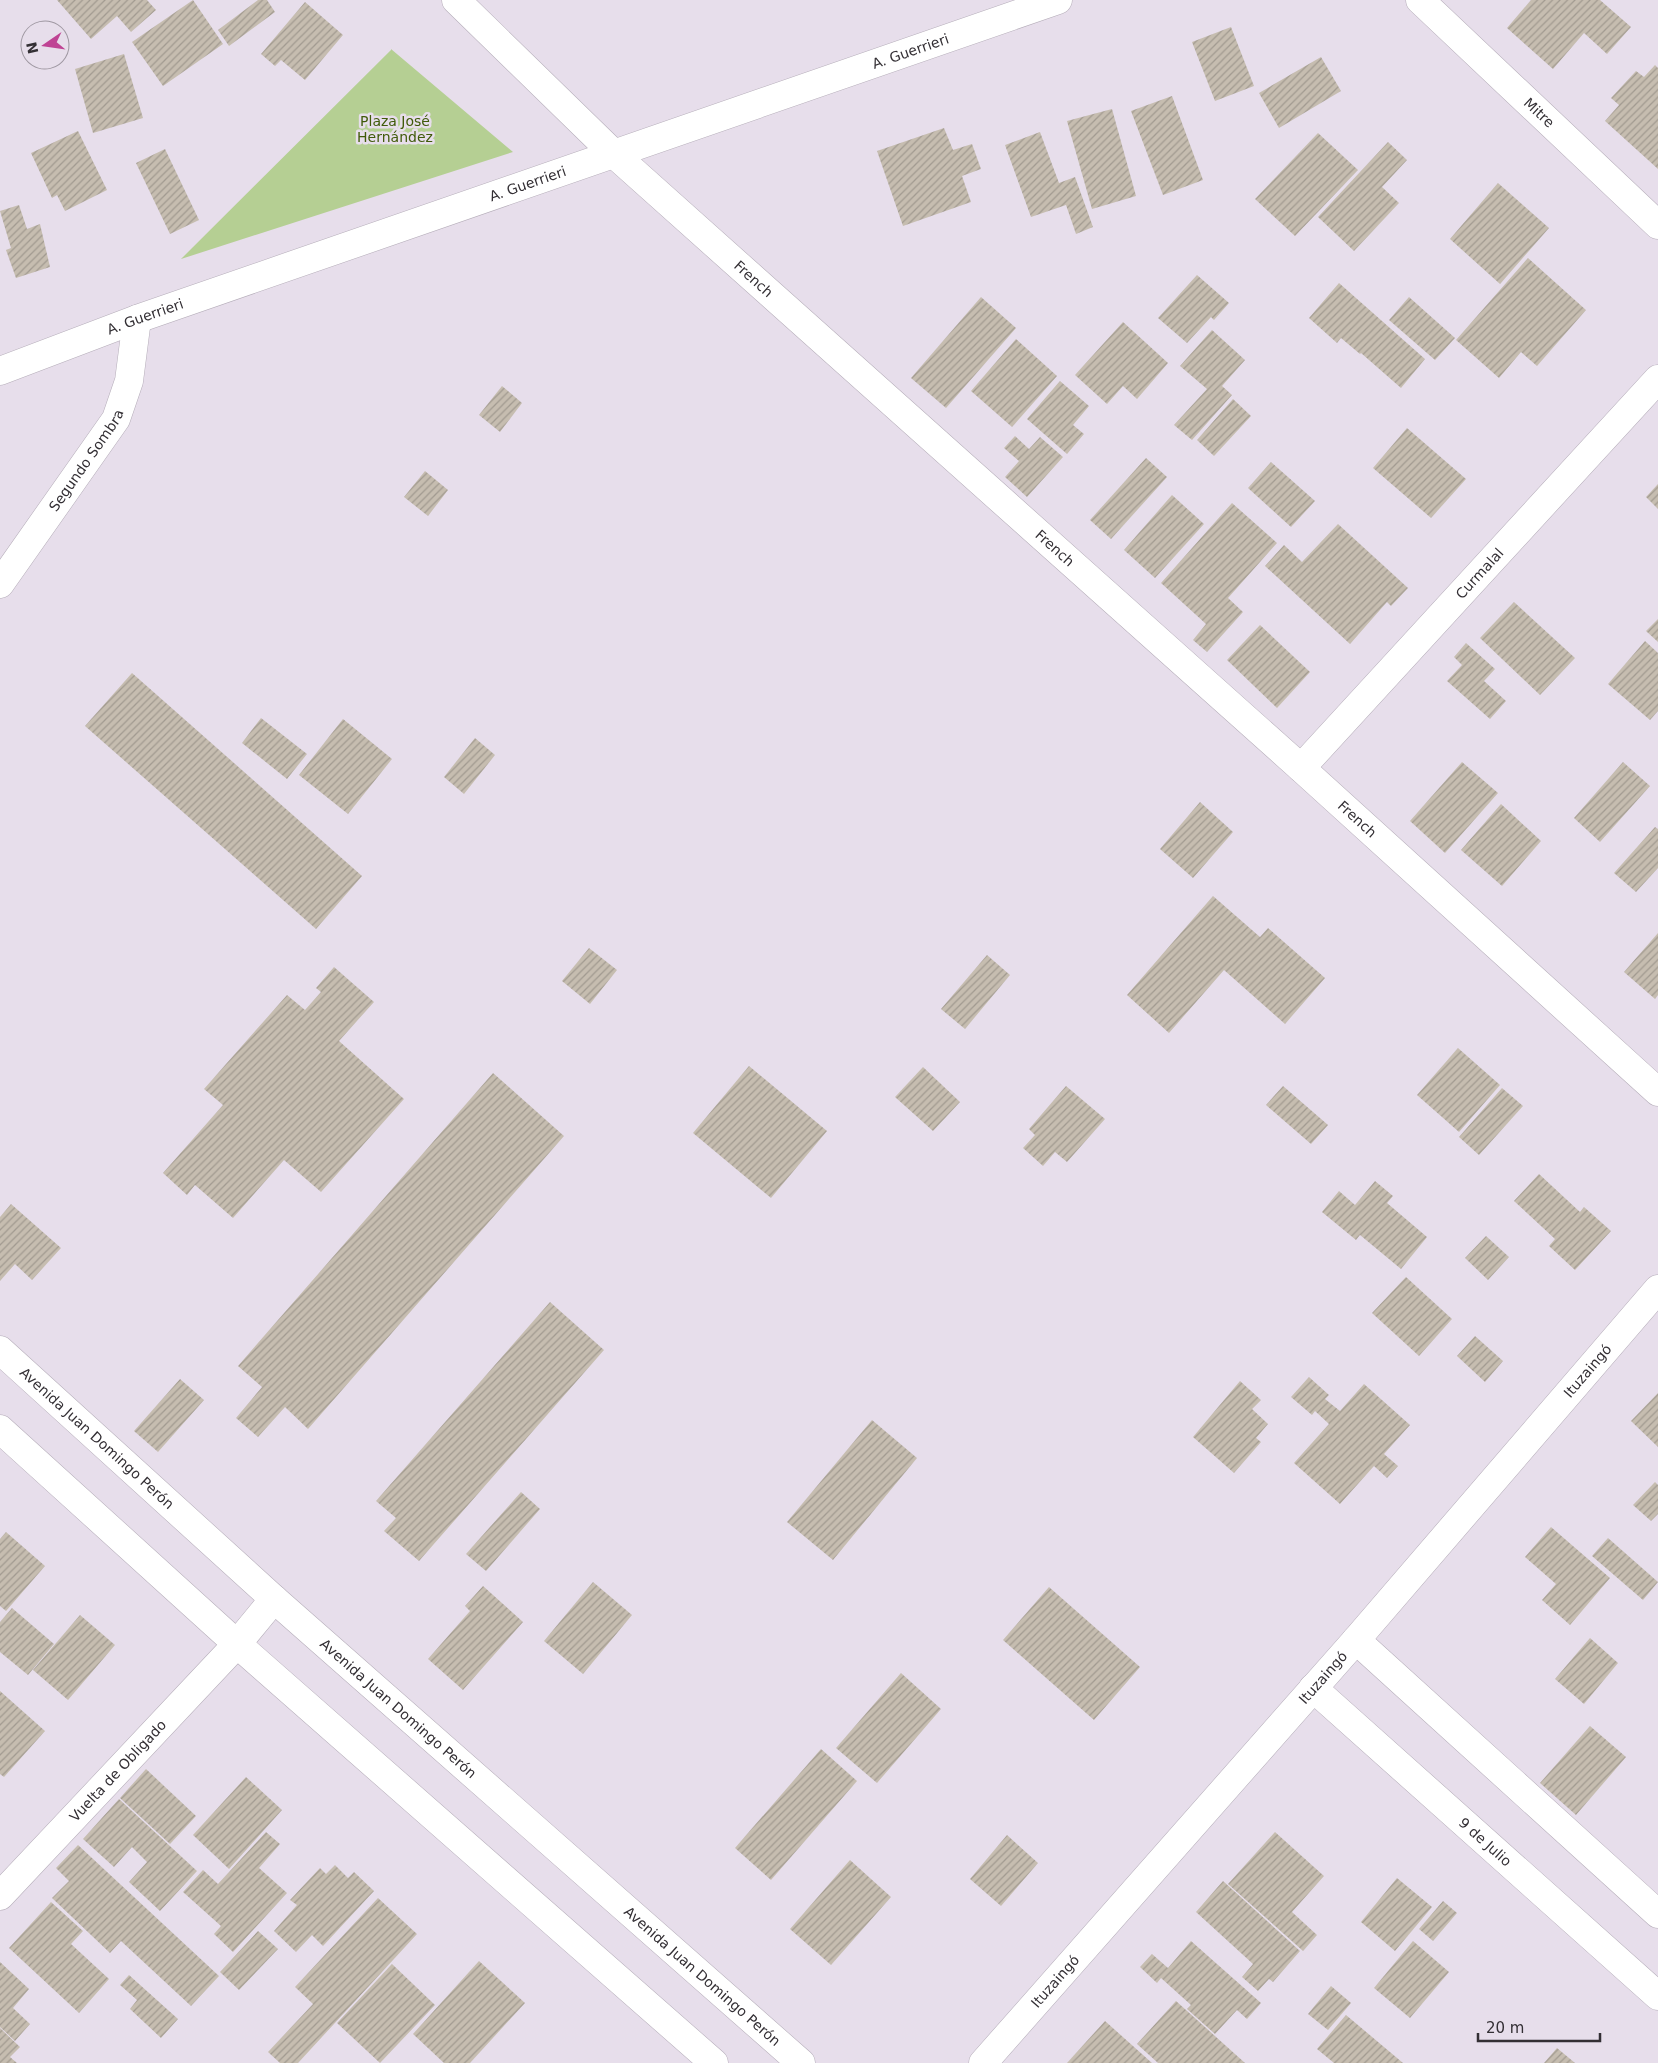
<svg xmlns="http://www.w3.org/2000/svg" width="1658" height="2063" font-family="'DejaVu Sans',sans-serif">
<defs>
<pattern id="building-hatch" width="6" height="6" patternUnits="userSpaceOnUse" patternTransform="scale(1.25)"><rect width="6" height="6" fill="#c6bdb0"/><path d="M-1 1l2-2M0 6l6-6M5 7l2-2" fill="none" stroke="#a19a90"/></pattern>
</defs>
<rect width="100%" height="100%" fill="#e7deeb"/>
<path fill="#b5cf93" d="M391,49L513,152L181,259L391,50Z"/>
<g fill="url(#building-hatch)">
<path d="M57,0H147L156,10L131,32L117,16L91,39Z"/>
<path d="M193,0L223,44L163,86L132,42Z"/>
<path d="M258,0H267L275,12L229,46L218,30Z"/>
<path d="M1531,0H1600L1631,27L1607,54L1584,33L1553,69L1507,28Z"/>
<path d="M305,2L343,35L305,80L281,60L275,66L261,54Z"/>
<path d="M1231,27L1254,86L1215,101L1192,42Z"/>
<path d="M124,54L143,118L93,133L75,69Z"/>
<path d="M1321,57L1341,91L1279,128L1259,93Z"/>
<path d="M1655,65L1658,68V169L1605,121L1619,105L1611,98L1636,71L1644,77Z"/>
<path d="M1172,96L1203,180L1163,195L1131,111Z"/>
<path d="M1112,109L1136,196L1092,209L1067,121Z"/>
<path d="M944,128L953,150L972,144L981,169L962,176L971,202L903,226L877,151Z"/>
<path d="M78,131L107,190L65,211L57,195L52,198L31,153Z"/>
<path d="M1040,132L1059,183L1075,177L1093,227L1076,234L1066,205L1031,217L1005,145Z"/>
<path d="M1318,133L1358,170L1295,236L1255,199Z"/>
<path d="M1388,142L1407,160L1382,187L1399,203L1354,251L1318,217Z"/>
<path d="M165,149L199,220L170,234L136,163Z"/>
<path d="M1498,183L1549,228L1500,284L1450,239Z"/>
<path d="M19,205L27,229L40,224L50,267L16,278L6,250L11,248L0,211Z"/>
<path d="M1528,258L1586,310L1537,366L1521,352L1499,378L1456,340Z"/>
<path d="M1197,275L1229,303L1214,320L1211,317L1187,343L1158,318Z"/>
<path d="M1339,283L1425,359L1401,388L1361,353L1360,354L1341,338L1337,343L1309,318Z"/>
<path d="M981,297L1016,328L946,408L911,378Z"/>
<path d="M1409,297L1455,338L1435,360L1389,320Z"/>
<path d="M1123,322L1168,363L1137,399L1123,386L1107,404L1075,375Z"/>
<path d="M1212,330L1245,360L1222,386L1232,395L1192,440L1174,425L1207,389L1180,366Z"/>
<path d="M1016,339L1057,376L1012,427L971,391Z"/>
<path d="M1060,381L1089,406L1073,425L1084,434L1067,454L1027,419Z"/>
<path d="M502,386L522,403L500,432L479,415Z"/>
<path d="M1233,399L1251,416L1214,456L1197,440Z"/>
<path d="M1407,428L1466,479L1431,518L1373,468Z"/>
<path d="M1015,436L1029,449L1040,437L1063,457L1027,497L1005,477L1019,461L1004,448Z"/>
<path d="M1146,458L1167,477L1111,539L1090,520Z"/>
<path d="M1271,462L1315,501L1291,527L1248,488Z"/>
<path d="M425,471L448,490L428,516L404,497Z"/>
<path d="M1658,484V509L1646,497Z"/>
<path d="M1172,495L1204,524L1155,578L1124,550Z"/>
<path d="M1232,503L1277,543L1228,598L1243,612L1207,652L1193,640L1206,624L1161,583Z"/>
<path d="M1338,524L1408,588L1391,606L1387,602L1350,644L1265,566L1284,545L1302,562Z"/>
<path d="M1514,602L1575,658L1540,695L1480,638Z"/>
<path d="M1658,619V642L1646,631Z"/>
<path d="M1260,625L1310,672L1277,708L1227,660Z"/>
<path d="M1645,641L1658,653V711L1650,720L1608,684Z"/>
<path d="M1466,643L1495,669L1484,681L1506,701L1490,719L1447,681L1462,665L1454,657Z"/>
<path d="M132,673L362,876L316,929L85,726Z"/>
<path d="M261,718L307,754L287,779L242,743Z"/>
<path d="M343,719L392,759L348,814L299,775Z"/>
<path d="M475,738L495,755L464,794L444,777Z"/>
<path d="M1462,762L1498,793L1445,853L1410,821Z"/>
<path d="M1623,762L1650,786L1600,842L1574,818Z"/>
<path d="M1200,802L1233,832L1193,878L1160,849Z"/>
<path d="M1501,804L1541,841L1502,886L1461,850Z"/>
<path d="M1655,827L1658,829V868L1636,892L1614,873Z"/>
<path d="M1213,896L1260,937L1268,928L1325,978L1285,1024L1224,970L1169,1033L1127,995Z"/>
<path d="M1658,933V995L1655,999L1624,972Z"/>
<path d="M589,948L617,970L590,1004L562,981Z"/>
<path d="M987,955L1010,975L965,1029L941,1009Z"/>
<path d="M334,967L374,1002L339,1041L404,1099L321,1192L284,1160L233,1218L195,1185L187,1195L163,1173L223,1105L204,1089L287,995L305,1010L321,992L316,988Z"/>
<path d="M1458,1048L1500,1085L1459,1132L1417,1095Z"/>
<path d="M749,1066L827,1131L771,1198L693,1133Z"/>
<path d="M923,1067L960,1102L933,1131L895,1097Z"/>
<path d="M493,1073L564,1136L308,1429L285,1407L258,1437L236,1418L262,1387L238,1366Z"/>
<path d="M1066,1086L1105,1119L1067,1162L1055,1152L1043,1166L1023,1148L1035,1135L1029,1129Z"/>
<path d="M1283,1086L1328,1125L1311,1144L1266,1105Z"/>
<path d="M1502,1088L1523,1106L1479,1155L1459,1137Z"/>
<path d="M1539,1174L1580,1212L1584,1207L1611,1231L1575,1270L1549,1246L1555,1239L1514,1201Z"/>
<path d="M1375,1181L1393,1196L1387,1203L1427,1237L1401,1269L1360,1235L1356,1240L1322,1212L1339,1191L1355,1205Z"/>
<path d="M11,1204L61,1248L32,1280L15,1264L0,1281V1217Z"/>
<path d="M1486,1236L1509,1257L1488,1280L1465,1258Z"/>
<path d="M1406,1277L1452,1319L1419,1356L1372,1313Z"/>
<path d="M550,1302L604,1350L419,1561L384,1531L396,1518L376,1501Z"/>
<path d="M1475,1336L1503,1361L1485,1382L1457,1356Z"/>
<path d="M1309,1377L1329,1395L1325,1399L1340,1411L1364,1384L1410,1425L1384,1454L1398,1466L1387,1478L1374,1466L1340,1504L1294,1463L1329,1424L1315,1411L1312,1415L1291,1397Z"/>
<path d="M180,1379L204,1400L158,1452L134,1431Z"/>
<path d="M1240,1381L1261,1400L1252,1409L1268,1424L1256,1438L1261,1442L1234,1473L1193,1437Z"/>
<path d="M1658,1393V1447L1631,1421Z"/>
<path d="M872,1420L917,1458L833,1560L787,1522Z"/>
<path d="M1655,1482L1658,1485V1514L1651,1521L1633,1505Z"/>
<path d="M521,1492L540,1509L486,1571L466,1554Z"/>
<path d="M1551,1527L1610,1578L1570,1625L1542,1600L1556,1584L1525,1557Z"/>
<path d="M6,1532L45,1566L6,1611L0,1606V1539Z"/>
<path d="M1608,1538L1658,1582L1643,1600L1592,1556Z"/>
<path d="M593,1582L632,1615L583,1674L544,1641Z"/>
<path d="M483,1586L523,1622L463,1690L428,1659L470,1611L465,1606Z"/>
<path d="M1049,1587L1140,1667L1094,1720L1003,1640Z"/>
<path d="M12,1608L54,1644L28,1675L0,1652V1622Z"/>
<path d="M80,1615L115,1645L68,1700L33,1670Z"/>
<path d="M1590,1638L1618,1663L1584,1704L1555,1679Z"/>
<path d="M901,1673L941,1709L877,1783L836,1748Z"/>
<path d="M0,1691L45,1731L4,1777L0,1774Z"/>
<path d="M1590,1726L1626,1757L1576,1815L1540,1783Z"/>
<path d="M821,1749L857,1781L771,1880L735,1848Z"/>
<path d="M146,1769L196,1816L170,1844L120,1798Z"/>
<path d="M246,1777L282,1810L229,1869L193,1835Z"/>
<path d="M119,1799L197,1871L160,1911L129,1882L147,1862L132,1847L114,1867L83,1839Z"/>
<path d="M266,1832L280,1844L259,1868L287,1893L233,1952L214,1934L221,1926L183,1892L203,1870L218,1884Z"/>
<path d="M1275,1832L1324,1876L1292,1912L1317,1935L1303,1951L1228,1884Z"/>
<path d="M1007,1835L1038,1863L1001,1906L970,1879Z"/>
<path d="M78,1845L219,1976L191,2006L121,1941L110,1953L52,1898L69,1881L56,1868Z"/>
<path d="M850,1860L891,1897L831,1965L790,1929Z"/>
<path d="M335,1865L348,1878L354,1872L374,1891L323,1946L312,1935L296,1952L274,1931L297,1905L290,1900L320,1868L326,1874Z"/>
<path d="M1397,1878L1432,1907L1395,1951L1361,1922Z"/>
<path d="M1223,1881L1300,1951L1273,1982L1269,1979L1258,1991L1242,1977L1253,1964L1196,1912Z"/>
<path d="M378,1898L417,1934L298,2063H280L268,2052L313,2004L295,1987Z"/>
<path d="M1443,1901L1457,1913L1433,1941L1419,1929Z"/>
<path d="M51,1902L83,1931L71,1944L109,1979L79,2013L9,1948Z"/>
<path d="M258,1931L278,1949L239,1990L220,1972Z"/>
<path d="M1191,1941L1261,2003L1247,2019L1237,2010L1215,2034L1187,2009L1191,2005L1161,1978L1157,1983L1140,1967L1152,1954L1168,1968Z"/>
<path d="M1413,1941L1449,1972L1410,2018L1374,1988Z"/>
<path d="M479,1961L525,2003L470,2063H444L413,2034Z"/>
<path d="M0,1962L29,1989L13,2008L30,2024L15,2041L0,2027Z"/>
<path d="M392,1964L435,2005L380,2063L337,2023Z"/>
<path d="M129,1975L178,2019L161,2038L130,2009L137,2000L120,1985Z"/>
<path d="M1331,1986L1351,2003L1328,2030L1308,2014Z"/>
<path d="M1176,2001L1245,2063H1158L1137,2044Z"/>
<path d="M1346,2015L1403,2063H1334L1317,2049Z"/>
<path d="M1105,2021L1152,2063H1067Z"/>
<path d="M0,2028L20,2047L10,2057L17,2063H0Z"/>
<path d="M1557,2048L1575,2063H1544Z"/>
</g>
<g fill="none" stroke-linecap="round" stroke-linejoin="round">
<g stroke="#b5adb9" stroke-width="29">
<g id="street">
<path id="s1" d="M456,0L614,154L1301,768L1658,1092"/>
<path id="s2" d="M1420,0L1658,225"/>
<path id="s3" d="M0,371L137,319L1058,0"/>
<path id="s4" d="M0,584L116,419L129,381L137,319"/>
<path id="s5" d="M1301,768L1658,379"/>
<path d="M1356,1640L1658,1914"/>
<path id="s6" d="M1313,1688L1658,1996"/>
<path id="s7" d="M0,1896L237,1644L274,1599"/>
<path id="s8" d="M983,2063L1356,1640L1658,1289"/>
</g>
</g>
<g stroke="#b5adb9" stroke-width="29">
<g id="secondary">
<path id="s9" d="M0,1350L274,1599L801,2063"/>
<path d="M0,1429L237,1644L714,2063"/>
</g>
</g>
<use href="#street" stroke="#fff" stroke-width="28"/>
<use href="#secondary" stroke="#fff" stroke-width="28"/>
</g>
<g text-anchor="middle" stroke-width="5" stroke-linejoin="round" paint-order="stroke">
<g font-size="14" fill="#332f34" stroke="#e7deeb">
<text dy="5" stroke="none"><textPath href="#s3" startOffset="965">A. Guerrieri</textPath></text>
<text dy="5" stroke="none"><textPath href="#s2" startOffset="164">Mitre</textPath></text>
<text dy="5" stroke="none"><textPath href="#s3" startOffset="560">A. Guerrieri</textPath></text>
<text dy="5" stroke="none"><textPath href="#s1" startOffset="408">French</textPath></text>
<text dy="5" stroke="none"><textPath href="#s3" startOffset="155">A. Guerrieri</textPath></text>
<text dy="5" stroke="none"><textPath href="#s4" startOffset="151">Segundo Sombra</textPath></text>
<text dy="5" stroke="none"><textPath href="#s1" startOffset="812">French</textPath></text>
<text dy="5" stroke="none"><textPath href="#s5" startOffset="264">Curmalal</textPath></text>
<text dy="5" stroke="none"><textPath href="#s1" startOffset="1218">French</textPath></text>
<text dy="5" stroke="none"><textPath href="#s8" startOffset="919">Ituzaingó</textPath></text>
<text dy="5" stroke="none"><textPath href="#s9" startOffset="131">Avenida Juan Domingo Perón</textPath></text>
<text dy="5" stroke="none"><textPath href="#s8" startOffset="514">Ituzaingó</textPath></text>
<text dy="5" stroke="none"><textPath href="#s9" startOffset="536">Avenida Juan Domingo Perón</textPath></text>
<text dy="5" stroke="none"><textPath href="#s7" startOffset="172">Vuelta de Obligado</textPath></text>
<text dy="5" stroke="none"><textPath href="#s6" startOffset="231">9 de Julio</textPath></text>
<text dy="5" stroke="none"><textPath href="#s9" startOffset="941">Avenida Juan Domingo Perón</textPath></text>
<text dy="5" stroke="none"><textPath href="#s8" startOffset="109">Ituzaingó</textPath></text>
</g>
<g font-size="14" fill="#405b0a" stroke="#e7deeb">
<text x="395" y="126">Plaza José<tspan x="395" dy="16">Hernández</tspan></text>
</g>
</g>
<g transform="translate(45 45) rotate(257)"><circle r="24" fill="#e7deeb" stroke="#9f98a2"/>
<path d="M0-4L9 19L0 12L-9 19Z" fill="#bf4394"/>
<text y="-8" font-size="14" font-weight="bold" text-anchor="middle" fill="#332f34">N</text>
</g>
<path d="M1478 2033v8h122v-8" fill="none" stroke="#332f34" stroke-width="2.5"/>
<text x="1486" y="2033" font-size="15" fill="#332f34" stroke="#e7deeb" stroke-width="4" paint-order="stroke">20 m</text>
</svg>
